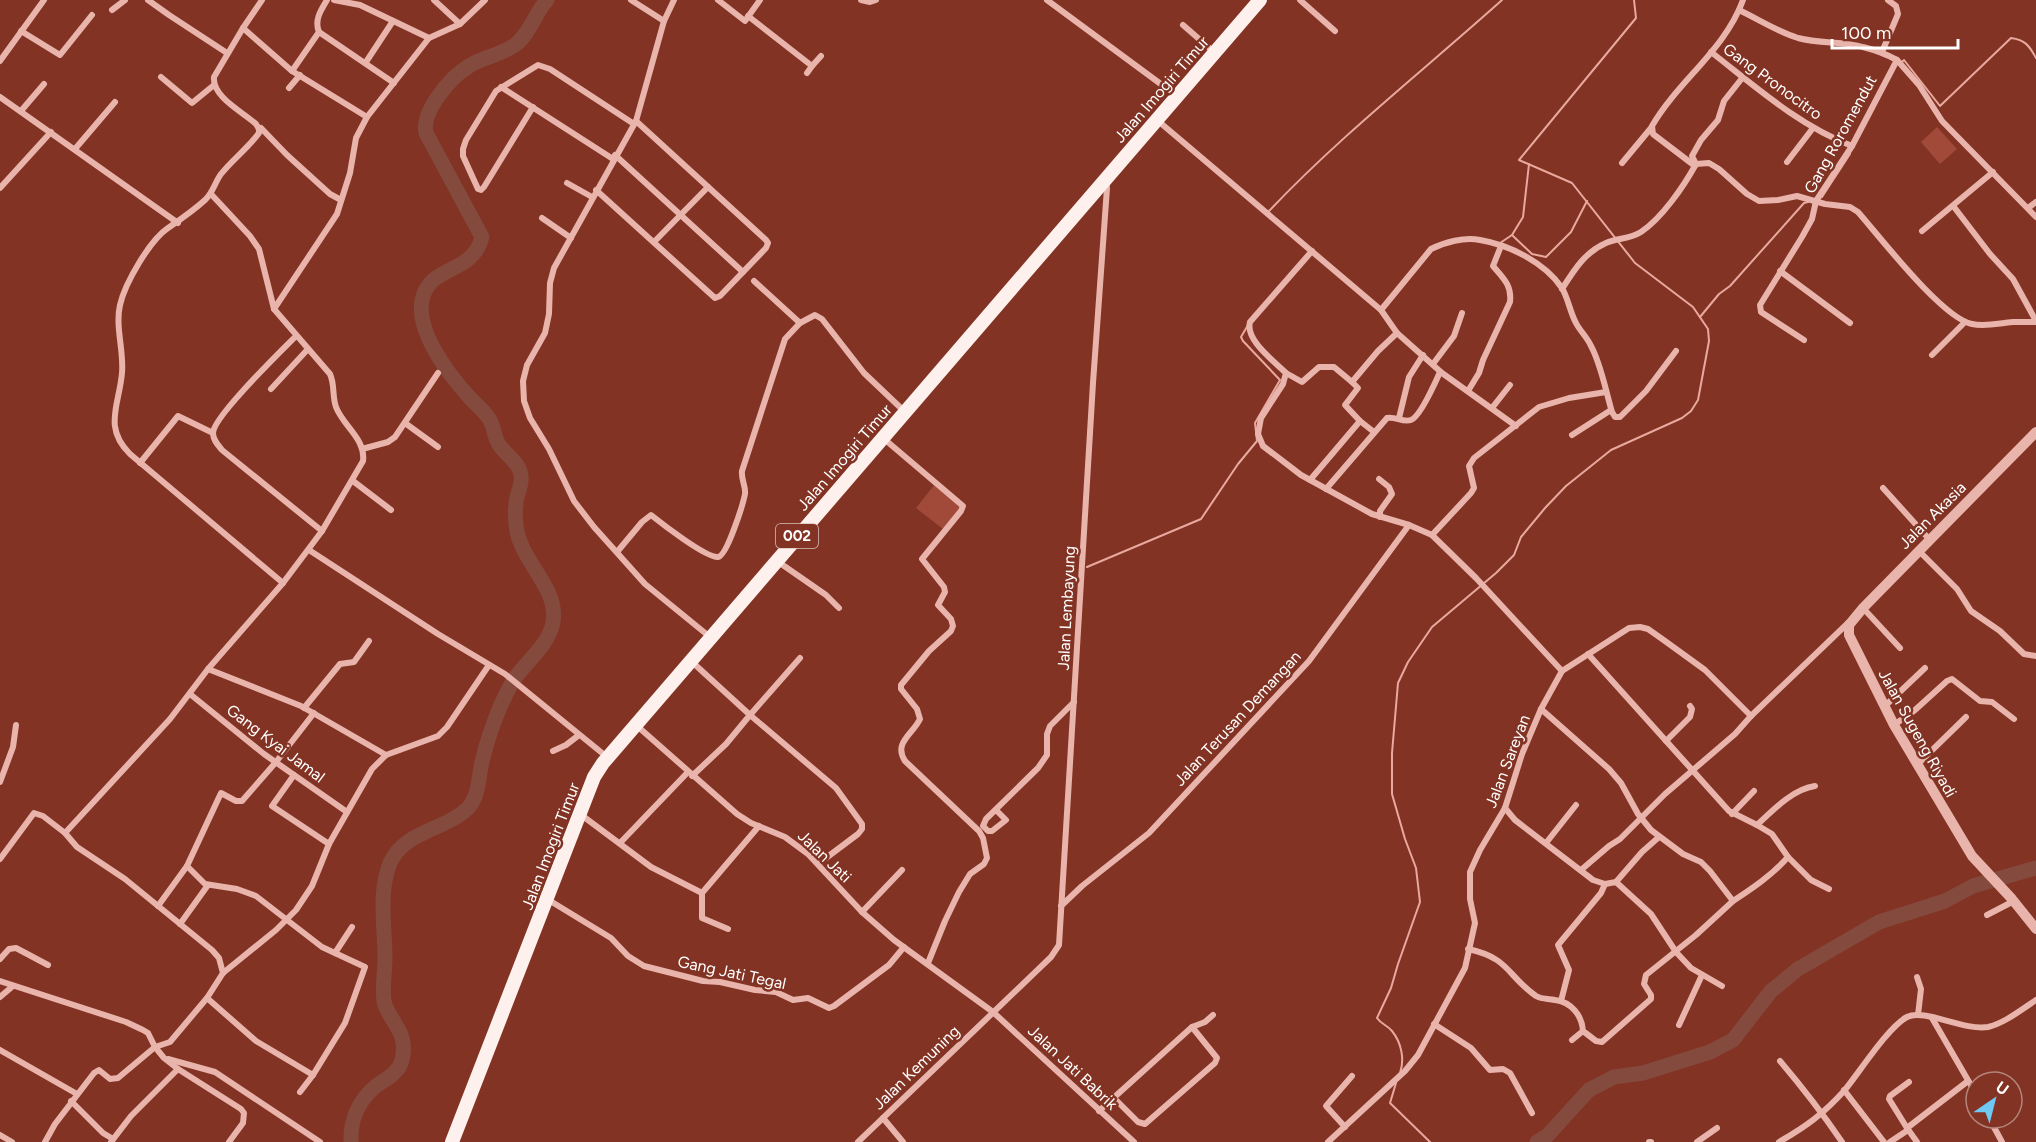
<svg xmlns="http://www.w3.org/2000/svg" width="2036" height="1142" font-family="Figtree,sans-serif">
<rect width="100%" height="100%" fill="#823323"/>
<g fill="#a14a3a">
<path d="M1937,127L1957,149L1940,164L1921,142Z"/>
<path d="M935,484L961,507L943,529L916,508Z"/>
</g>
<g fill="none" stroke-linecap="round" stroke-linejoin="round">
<g stroke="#e9a99f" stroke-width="2">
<path d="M1901,63L1904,60L1940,106L2011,38C2025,40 2029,45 2036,58"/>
<path d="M1822,197L1850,154"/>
<path d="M1269,211C1341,135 1424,70 1502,0"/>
<path d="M1512,235L1523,217L1529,164"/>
<path d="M1500,243L1512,235L1532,254L1546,257L1571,232L1587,201"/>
<path d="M1700,317L1719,294L1730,286L1804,203L1808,202"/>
<path d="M1087,567L1201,519L1238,464L1257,441L1255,423L1280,380L1243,341L1241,337L1248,325"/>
<path d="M1400,1073C1405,1059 1401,1042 1392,1031C1387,1025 1381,1024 1377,1018L1391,988L1398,964L1420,902L1416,868L1405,839L1392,794V753L1398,683L1408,662L1432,627L1496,573L1514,555L1521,537L1545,508L1566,486L1611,450L1682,418L1691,411L1698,400L1709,341L1708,329L1693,307L1635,263L1572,183L1519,160L1636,18L1634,0"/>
<path d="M1396,1083L1390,1103L1430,1142"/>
</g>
<g stroke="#844a3e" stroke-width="15">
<path d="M351,1142C350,1120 359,1100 376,1086C386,1079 399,1073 402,1060C409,1030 389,1023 384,1001C382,987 385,972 385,958C385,927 378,893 390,863C404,831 446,830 468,808C480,795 478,775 483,758C487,741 493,724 500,707C505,696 510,684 518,674C530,659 550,642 553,622C558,593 531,569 521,544C515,531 514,511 517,497C519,490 522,484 521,476C520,463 507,456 500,446C493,437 495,426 488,417C483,410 476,404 470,398C449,375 416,332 422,300C430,263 472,276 482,237L426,133C421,111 451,77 469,66C483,57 501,55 515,45C530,34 535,13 547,0"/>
<path d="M1537,1142L1547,1136L1589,1090L1614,1077L1643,1073L1710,1052L1733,1040L1771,991L1798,969L1879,922L1945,901L1973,886L2036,868"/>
</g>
<g stroke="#e8b4ab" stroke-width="6">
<path d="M148,0L169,15L227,53"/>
<path d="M262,0L243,28L214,77C212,97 243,112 256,124L259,129V133C248,148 233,159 221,174C215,182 213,193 205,200C193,211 181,219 168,228C150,240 125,283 120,305C115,327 124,350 122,373C119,406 103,427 130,454L283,583"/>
<path d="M327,0C321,10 314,20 319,32L394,83"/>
<path d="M334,0L360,5L429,38"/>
<path d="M434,0L460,24"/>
<path d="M631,0L664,21"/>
<path d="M674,0L664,21L636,121L554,268L550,283L549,314L545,333L527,365L523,381L524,401L530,418L549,449L574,501L594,527L645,584L710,637"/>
<path d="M718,0L745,21L760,0"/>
<path d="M861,0L870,2L876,0"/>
<path d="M1047,0L1177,96"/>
<path d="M1300,0L1335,31"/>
<path d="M112,10L125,0"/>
<path d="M1739,10C1758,19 1778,32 1798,38C1820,44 1843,41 1863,47C1875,50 1886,54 1897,60L1852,146L1816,201L1812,219L1802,237L1760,305L1761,312L1804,340"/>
<path d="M748,16L812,66L821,56"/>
<path d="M1183,25L1214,52"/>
<path d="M243,28L292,71L367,117"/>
<path d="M21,31L60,55L92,15"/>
<path d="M1711,52C1756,87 1798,125 1852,146"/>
<path d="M1882,52L1898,14L1896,6L1888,0"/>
<path d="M1897,60L1919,85L1942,121L2036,217"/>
<path d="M0,61L44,0"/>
<path d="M366,62L393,21"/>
<path d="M292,71L319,32"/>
<path d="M807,73L812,66"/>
<path d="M161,77L192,103L214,85"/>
<path d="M501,87L613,159"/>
<path d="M289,88L300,75"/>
<path d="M0,97L178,223"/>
<path d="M533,107L484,187L481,190L478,189L463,156V149L466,140L496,91L538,65L550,69L634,124"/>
<path d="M21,111L44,84"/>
<path d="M1157,120L1381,310L1431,249C1445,242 1464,237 1480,240C1510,245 1545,263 1562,288C1568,298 1570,312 1576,323C1580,331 1587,337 1591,346C1601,364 1606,392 1612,412L1615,417H1620L1646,391L1676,351"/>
<path d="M259,130L261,128L287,155L330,194L341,200"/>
<path d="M75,149L115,102"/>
<path d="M615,155L743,272"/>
<path d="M1787,162L1813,128"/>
<path d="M1622,163L1651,128"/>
<path d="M1696,164L1692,156L1701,140L1718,120L1724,101L1743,77"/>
<path d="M1695,166L1653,134L1652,126C1678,81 1725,50 1743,0"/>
<path d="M567,183L592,197"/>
<path d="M0,188L51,132"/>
<path d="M596,190L715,298L720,296L766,248L768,243L766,240L636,121"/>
<path d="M1954,207L1990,254L2013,279L2036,321"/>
<path d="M2028,208L2036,202"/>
<path d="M542,218L571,238"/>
<path d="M1922,231L1993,172"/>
<path d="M654,242L708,187"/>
<path d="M1312,251L1250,322C1245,340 1274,361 1286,373L1283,384L1261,418L1258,434L1263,446L1301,475L1372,514L1409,525L1432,535L1476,578L1562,671"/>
<path d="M1780,271L1850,323"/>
<path d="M754,281L800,323"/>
<path d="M1562,289C1574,270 1585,252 1606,243C1617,238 1630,239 1641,232C1662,218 1684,186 1696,164L1709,163L1719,169L1747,194L1759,201L1778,200L1797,196L1825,204L1850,207L1858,212C1880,237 1942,318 1972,324C1986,327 1999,323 2013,322C2021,322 2028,322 2036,322"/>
<path d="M274,309L337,214L350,173L356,138L367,117L429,38L460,24L485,0"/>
<path d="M1397,333L1442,373L1516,426"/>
<path d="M296,336C282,350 213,417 213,433C213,440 218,445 222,450L322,531"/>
<path d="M1932,355L1965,322"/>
<path d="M1433,364L1454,336L1462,313"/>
<path d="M1286,373L1302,382L1319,367H1334L1352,382L1378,351L1397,333L1381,310"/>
<path d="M271,389L308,349"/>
<path d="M1468,391L1479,373L1483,360L1510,302C1512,285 1503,278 1493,266L1501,246"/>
<path d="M1492,408L1510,385"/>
<path d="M1399,418L1409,377L1423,355"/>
<path d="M1360,421L1374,432"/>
<path d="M405,423L438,447"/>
<path d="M1572,435L1611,410"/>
<path d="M883,438L963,506L961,511L922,559L944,587L945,592L938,605L951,619L953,626L951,631L929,651L901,685V689L917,709L920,719C913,734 893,743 905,761L979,831L983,838L987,858L984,864L970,874L959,892L945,921L928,963"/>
<path d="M362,449L388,442L395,437L438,373"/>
<path d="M140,463L178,416L213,433"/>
<path d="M1379,479L1389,487L1392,494L1380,511V517"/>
<path d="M1310,480L1360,421L1345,405L1358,388L1352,382"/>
<path d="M353,481L391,510"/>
<path d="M1883,488L1929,539"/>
<path d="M1326,489L1387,418C1395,416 1403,423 1411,420C1420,417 1436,381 1440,372"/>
<path d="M1432,535L1471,493L1474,488L1469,466L1474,458L1539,407L1569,398L1606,392"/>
<path d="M309,550L438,634L505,674L607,757"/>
<path d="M1918,550L1957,589L1971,611L2000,631L2024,654L2036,656"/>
<path d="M617,552L642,522L651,515C661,523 706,558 718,557C727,556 743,504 745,494C746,486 741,480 742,471L785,339L800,323L815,315L822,319L864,373L904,411"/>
<path d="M777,561L826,595L839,608"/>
<path d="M1863,608L1900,648"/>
<path d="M1588,654L1729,811L1757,825C1773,810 1793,789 1815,786"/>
<path d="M800,658L750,715L836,788L862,824V829L858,834L818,864"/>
<path d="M691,661L750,715L726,744L692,776"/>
<path d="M208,669L301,706L386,755"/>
<path d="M190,694L264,754L347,812"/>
<path d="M1885,706L1925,668"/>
<path d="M304,708L340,664L354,662L369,641"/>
<path d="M636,725L737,814L751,823L785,837L808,854L862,912L894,940L993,1012L1134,1142"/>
<path d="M1894,725L1915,710L1947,681L1952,679L1980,701L1992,702L2014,719"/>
<path d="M1666,741L1690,717L1692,709L1690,706"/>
<path d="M553,751L566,745L579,735"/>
<path d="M1917,765L1966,717"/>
<path d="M294,775L272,806L329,844"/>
<path d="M0,782L13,747L16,725"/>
<path d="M1505,808L1515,820L1593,880L1605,884L1616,882L1651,914L1676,952L1691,968L1722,986"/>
<path d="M996,810L1006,820L992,831H988L983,826L986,819L1038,768L1047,755V734L1050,726L1074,702"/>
<path d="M580,814L651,867L702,893"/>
<path d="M1732,814L1754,791"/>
<path d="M65,833L77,847L125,879L212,950L219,958L223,973"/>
<path d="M620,843L688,772"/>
<path d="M1546,843L1576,805"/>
<path d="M1788,857L1811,880L1829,889"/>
<path d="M0,859L34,813L43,816L65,833L170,719L208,669L283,583L322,531L363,461C366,439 343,426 336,407C332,396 335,385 330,374L274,309L259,249L250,236L211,194"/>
<path d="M1581,870L1609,846L1620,839L1665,794L1735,734L1751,716"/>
<path d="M1616,882L1642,852L1659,837"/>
<path d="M547,899L611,938L628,956L644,966L703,981L720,982L755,990L776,992L793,1000L808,998L829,1008L834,1006L889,965L904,947"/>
<path d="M1733,901C1753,888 1772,875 1788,857L1772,834L1757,825"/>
<path d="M158,906L187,866"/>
<path d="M1061,906L1082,886L1149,833L1309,661L1409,525"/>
<path d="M862,912L902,870"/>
<path d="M1987,915L2014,901"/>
<path d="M180,924L208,885"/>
<path d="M728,929L702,918V893L759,826"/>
<path d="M1468,949C1510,958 1507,976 1536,996C1543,1000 1548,998 1555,1000C1571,1002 1582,1015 1583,1031L1596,1041L1602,1042L1651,999V995L1644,984L1646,975L1696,935L1733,901L1710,871L1701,862L1683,854L1651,830L1638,814L1621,783L1609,769L1541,709"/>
<path d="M335,953L352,927"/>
<path d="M0,959L9,949L16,948L48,965"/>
<path d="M1917,977L1921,989L1918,1015"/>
<path d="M0,981L126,1022L143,1030L148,1033L155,1047L164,1058L178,1069L241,1109L244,1113L243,1123L229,1142"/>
<path d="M0,997L13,986"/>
<path d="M207,998L256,1041L313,1075"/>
<path d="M1561,1001L1569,970L1558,945L1601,893L1605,884"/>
<path d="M1932,1018L1976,1094"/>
<path d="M1434,1024L1471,1048L1490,1070L1503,1069L1510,1073L1532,1113"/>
<path d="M1679,1025L1702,975"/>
<path d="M1572,1040L1583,1031"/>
<path d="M0,1050L77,1094"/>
<path d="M168,1059L215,1072L320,1142"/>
<path d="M1780,1061C1802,1087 1823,1114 1842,1142"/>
<path d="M1844,1090L1884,1142"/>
<path d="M300,1092L313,1075L345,1023L365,967L322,947L256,896L237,889L205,884L187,866L221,793L236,801H242L276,762L314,713"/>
<path d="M1114,1098L1138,1122L1145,1124L1215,1063L1217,1058L1192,1027"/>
<path d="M71,1101L103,1133L113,1139"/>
<path d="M1099,1111L1192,1027L1205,1022L1213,1015"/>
<path d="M883,1118L903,1142"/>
<path d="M1989,1118L2002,1142"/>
<path d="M1345,1127L1326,1106L1352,1076"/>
<path d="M1907,1128L1889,1099L1890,1096L1909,1082"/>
<path d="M0,1135L12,1142"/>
<path d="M45,1142L55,1124L94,1073L99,1070L110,1079L118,1078L155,1047L170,1042L207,998L223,973L276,930L296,910L312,886L329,844L372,769L386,755L438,736L447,727L489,665"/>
<path d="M111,1142L131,1116L178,1069"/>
<path d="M858,1142L1051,957L1059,945L1093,383L1107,188L1106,180"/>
<path d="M1328,1142L1405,1071L1418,1055L1465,968L1475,923L1470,899V872L1480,850L1505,808L1522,754L1541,709L1562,671L1629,628L1640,627L1648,629L1665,641L1705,670L1751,716L1848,623"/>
<path d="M1649,1142H1651"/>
<path d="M1697,1142L1717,1128"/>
<path d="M1779,1142C1807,1126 1823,1114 1844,1091C1859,1073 1888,1027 1907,1017C1924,1008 1963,1031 1988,1027C2005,1023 2022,1009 2036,1000"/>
<path d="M1890,1142L1908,1130"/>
<path d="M1917,1142L1907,1128L1968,1081"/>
</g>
<path stroke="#e8b4ab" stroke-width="10" d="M2036,432L1863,608L1849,625V635L1894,725L1972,856L2012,899L2036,929"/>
<path stroke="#fdf0ed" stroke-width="14" d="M452,1142L580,813L594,777L603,763L1260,0"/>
</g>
<g text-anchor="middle" stroke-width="5" stroke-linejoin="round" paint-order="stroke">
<rect fill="#823323" stroke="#dac2bd" stroke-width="1.5" x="776" y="524" width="42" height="24" rx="4.5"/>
<g font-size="15" font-weight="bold" fill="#fff">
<text x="797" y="541">002</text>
</g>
<g font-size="16" fill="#fff" stroke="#823323">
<text transform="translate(1773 81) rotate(36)" y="6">Gang Pronocitro</text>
<text transform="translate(1161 89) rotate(-49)" y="6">Jalan Imogiri Timur</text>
<text transform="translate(1840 134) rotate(-61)" y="6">Gang Roromendut</text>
<text transform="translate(844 457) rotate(-49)" y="6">Jalan Imogiri Timur</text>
<text transform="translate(1932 515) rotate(-45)" y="6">Jalan Akasia</text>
<text transform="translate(1066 608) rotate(-87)" y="6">Jalan Lembayung</text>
<text transform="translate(1237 718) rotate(-47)" y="6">Jalan Terusan Demangan</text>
<text transform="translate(1918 733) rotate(61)" y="6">Jalan Sugeng Riyadi</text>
<text transform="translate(276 743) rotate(37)" y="6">Gang Kyai Jamal</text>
<text transform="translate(1507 761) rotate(-69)" y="6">Jalan Sareyan</text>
<text transform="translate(550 846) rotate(-69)" y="6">Jalan Imogiri Timur</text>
<text transform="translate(825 856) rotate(44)" y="6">Jalan Jati</text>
<text transform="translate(732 972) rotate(12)" y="6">Gang Jati Tegal</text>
<text transform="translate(916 1067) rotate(-44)" y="6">Jalan Kemuning</text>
<text transform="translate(1073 1067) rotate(43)" y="6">Jalan Jati Babrik</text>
</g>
</g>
<g transform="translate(1994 1100) rotate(35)"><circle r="28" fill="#823323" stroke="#b4857b" stroke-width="1.5"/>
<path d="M0-4.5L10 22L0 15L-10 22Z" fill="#6ec9f3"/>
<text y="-9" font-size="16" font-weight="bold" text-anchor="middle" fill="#ffffff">U</text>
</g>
<path d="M1832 39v9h126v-9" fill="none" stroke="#ffffff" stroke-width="3"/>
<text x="1841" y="39" font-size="18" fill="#ffffff" stroke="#823323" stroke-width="4.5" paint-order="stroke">100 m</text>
</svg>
